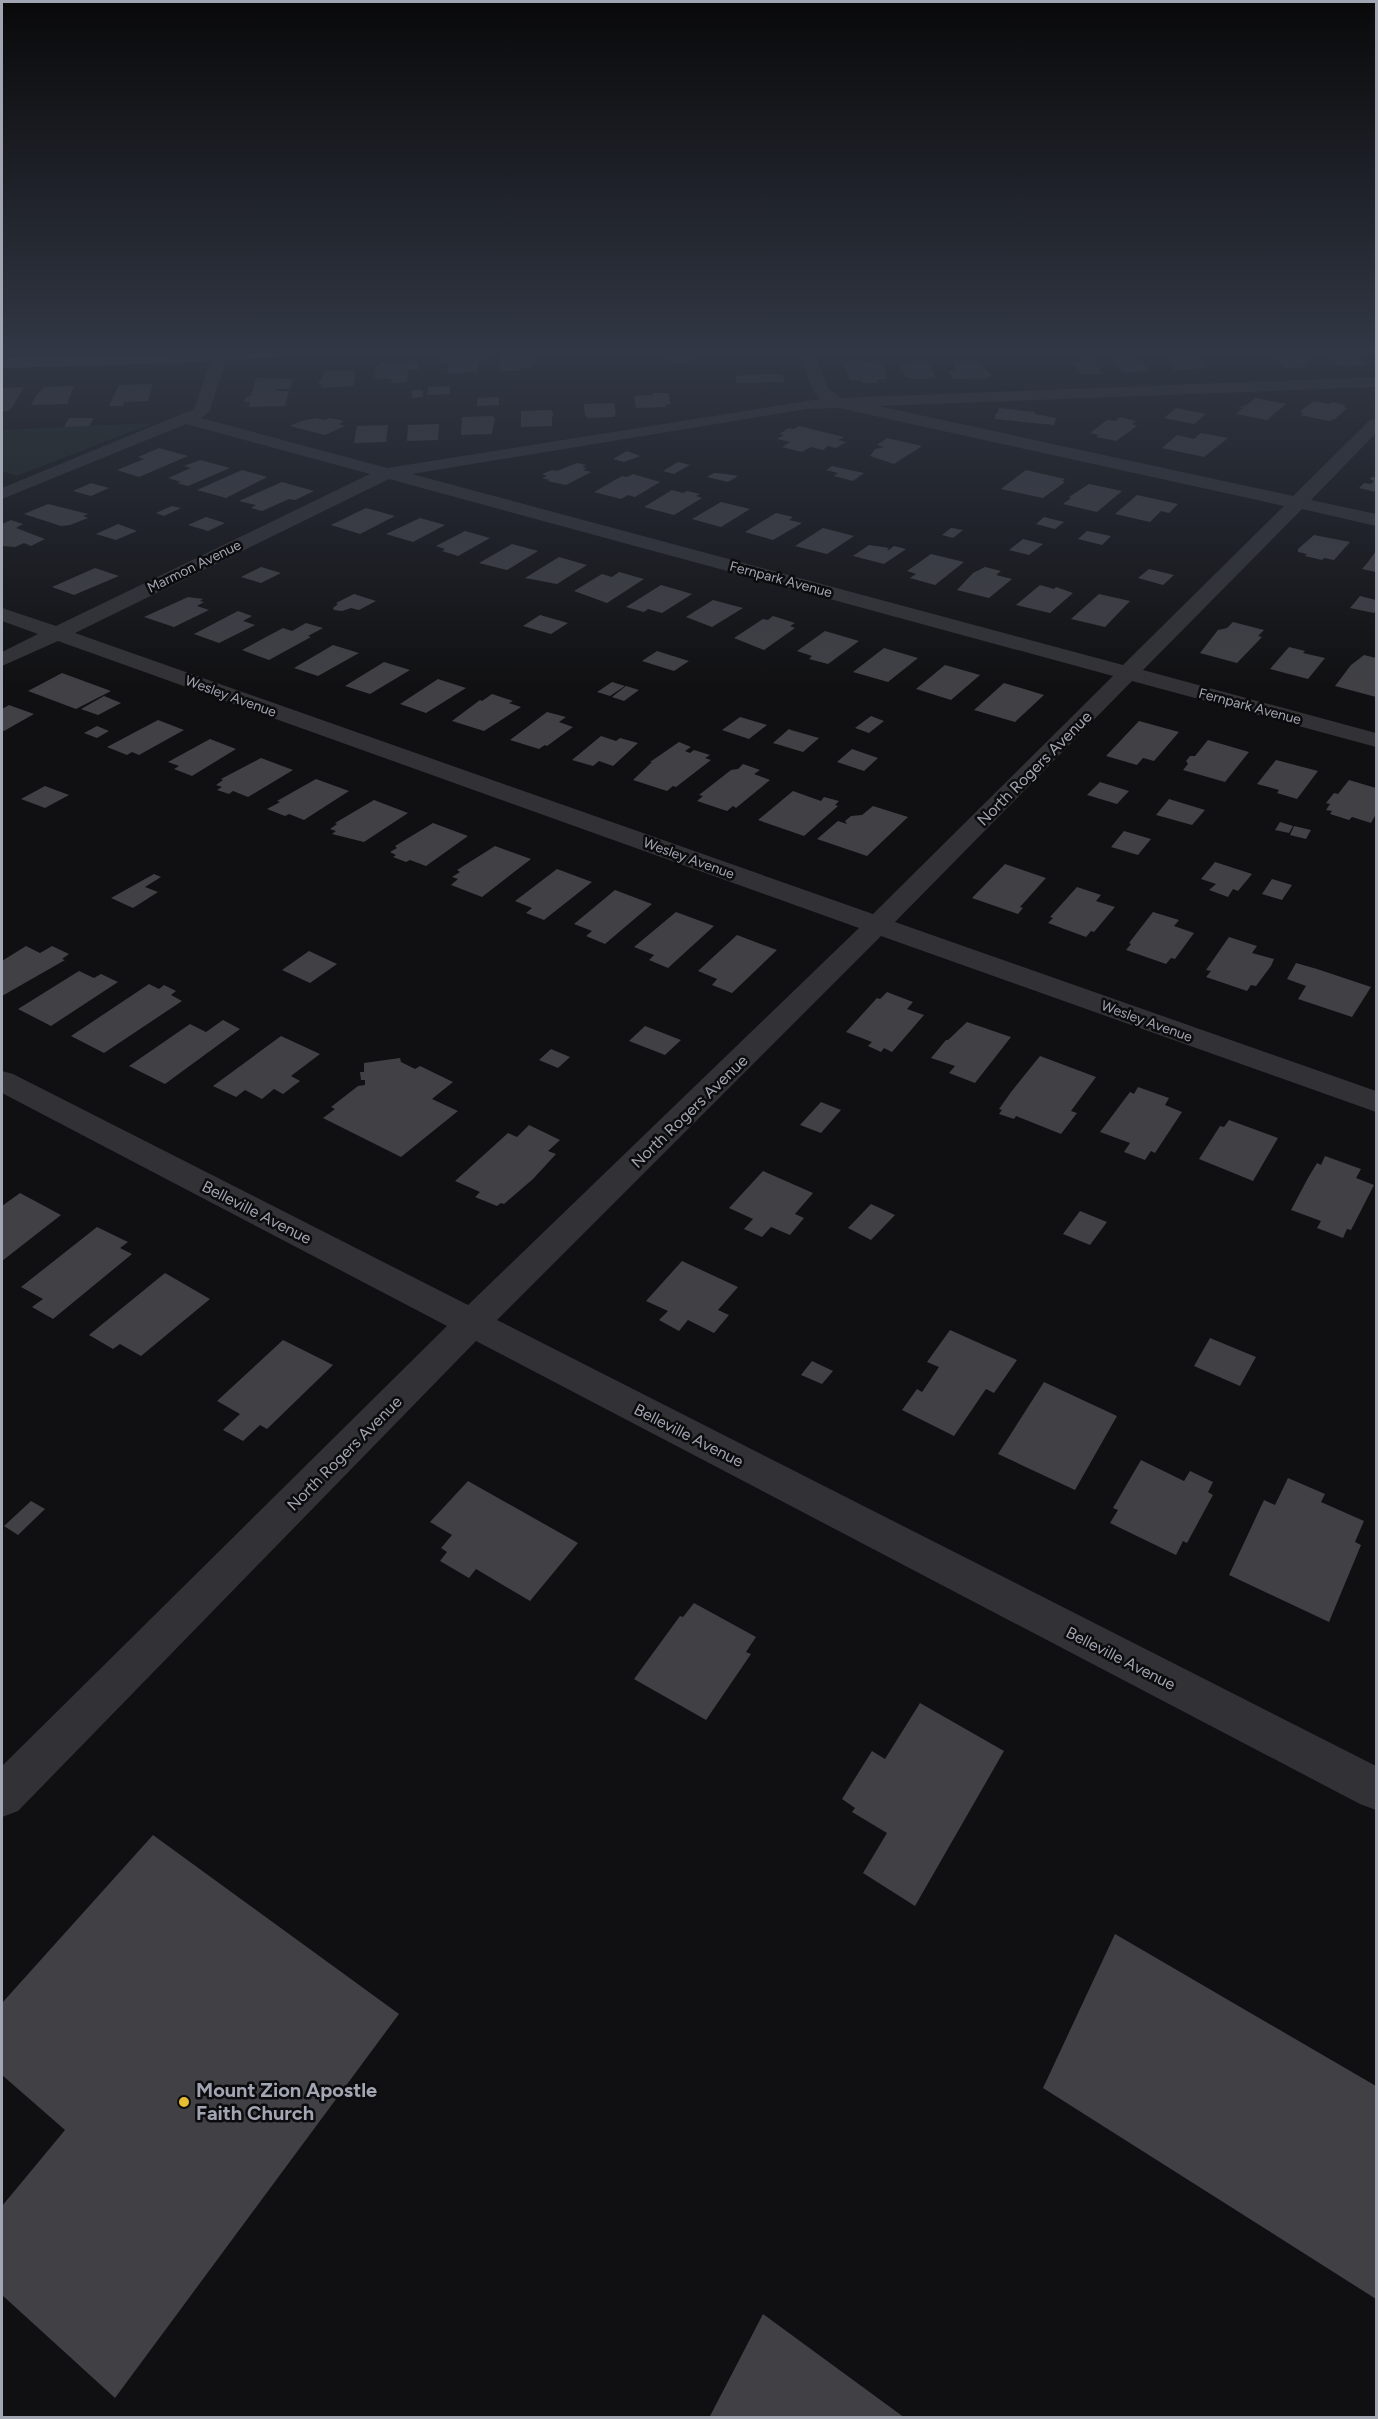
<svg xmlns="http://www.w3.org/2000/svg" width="1378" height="2419" font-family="Figtree,sans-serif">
<rect width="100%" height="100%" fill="#101012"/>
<path fill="#1d241e" d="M153,423L17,476L2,471V430Z"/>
<g fill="#404045">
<path d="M499,351H536L537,363H532V368H519V371H500Z"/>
<path d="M571,351H601L602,354L572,358Z"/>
<path d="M859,351H882L884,355H862Z"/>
<path d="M964,351H983L987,355L968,356Z"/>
<path d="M1279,351L1298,352L1312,364H1302L1306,367L1285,368L1269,354H1271L1268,352Z"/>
<path d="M1321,351H1349L1366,365L1339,366Z"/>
<path d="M688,354H691L694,362L672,363L670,355Z"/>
<path d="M485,356V362H480L478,366V372L449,373L447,371L449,363H441V358Z"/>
<path d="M1179,356H1196L1206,367L1176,371L1168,363L1171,362L1168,358H1181Z"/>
<path d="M1082,358H1091L1103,374H1081L1072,361H1084Z"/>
<path d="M1126,358L1140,360L1150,371L1123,372L1111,359Z"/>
<path d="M860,360L861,362H878L884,368L887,379L876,380L878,383H862L861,380H850L841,361Z"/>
<path d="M924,361L929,364L936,378L917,379L906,377L900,364Z"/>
<path d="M952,361H977L992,376H989L990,378L953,379L948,371L956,370Z"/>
<path d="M419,362L418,370H409L407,382L391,383L392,379L374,378L376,366H379L380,363Z"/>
<path d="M353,370L355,373L354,386L321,388L322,385L318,384L326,371Z"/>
<path d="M759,374H782L785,382L737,383L735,376Z"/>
<path d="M256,378L293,379L290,389H276L275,391H289L285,406L249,407L250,402H244L246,397L251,396Z"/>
<path d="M153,384L148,401L124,402L123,406H109L119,385Z"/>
<path d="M74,386L67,404L31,405L37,394L45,387Z"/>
<path d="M450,386V394L427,395L428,387Z"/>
<path d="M24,387L13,406L8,411H2V388Z"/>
<path d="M412,390H423V397L412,398Z"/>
<path d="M653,393H668L671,404L665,405L666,407L636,408L634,396L653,395Z"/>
<path d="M499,397V405L477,406V398Z"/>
<path d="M1255,398L1286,404L1267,420L1236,414L1243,408L1239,407L1247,405Z"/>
<path d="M1314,401L1329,404L1332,402L1346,405L1343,407L1347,408L1335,419L1329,421L1300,415L1303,413L1300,411Z"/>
<path d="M614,403L616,414L614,417L588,418L585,415L584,404Z"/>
<path d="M999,408L1035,412V414L1056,418L1054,425L995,419V414H997Z"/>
<path d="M1176,408L1206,414L1194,424L1164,418Z"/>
<path d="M551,410L554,415L552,416V426L521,427V411Z"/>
<path d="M492,416L495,418L492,434L461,435L462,417Z"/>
<path d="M1120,417L1136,421L1132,424L1137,426L1116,441L1096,437L1099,435L1090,433L1107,420L1116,421Z"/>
<path d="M69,418H94L89,426L64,427Z"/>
<path d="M317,418L324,420L330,418L344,421L339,424L345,426L325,435L290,426L301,421Z"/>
<path d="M439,424L438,440L407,441L408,425Z"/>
<path d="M388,425L386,442L354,443L357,426Z"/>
<path d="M799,426L844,437L838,440L846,442L836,448L828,446L823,450L811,447L802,452L782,447L790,442L777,439L784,435L779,434L789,428L794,429Z"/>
<path d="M1201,433L1228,438L1204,457L1162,448L1177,435L1194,439Z"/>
<path d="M887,438L922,446L894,464L870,456L875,449L884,447L877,445Z"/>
<path d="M159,448L188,456L139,477L117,470L144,459L138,457Z"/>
<path d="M627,451L640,456L624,462L613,459Z"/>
<path d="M200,460L230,468L188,486L177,483L181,482L168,478L191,468L184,466Z"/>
<path d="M678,462L690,465L674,474L663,471Z"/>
<path d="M577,463L586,465L582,467L587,468L583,470L591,472L566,485L547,481L550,480L542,478L547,476L542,474L552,470L557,471Z"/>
<path d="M832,466L845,469L864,473L853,481L834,476L838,473L826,470Z"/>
<path d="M242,470L267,477L226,498L197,490Z"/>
<path d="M1026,470L1065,479L1062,481L1065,482L1043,498L1001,489Z"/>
<path d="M714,473L726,474L738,476L728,482L707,477Z"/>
<path d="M633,474L660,482L635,497L628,495L621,499L594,492L622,476L627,477Z"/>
<path d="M1372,477H1376V492L1359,488L1364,483L1371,484L1374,481L1370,479Z"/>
<path d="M282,482L314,491L295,500L289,499L262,511L251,508L256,505L239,501Z"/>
<path d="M91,483L109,488L91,496L73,491Z"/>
<path d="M1089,484L1122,491L1097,512L1063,504L1071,498L1069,497Z"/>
<path d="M672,490L683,493L687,491L700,494L696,496L702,498L674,515L644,507Z"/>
<path d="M1137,495L1178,504L1169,513L1161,511L1150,522L1115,514Z"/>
<path d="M721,502L750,509L721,527L692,519Z"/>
<path d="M48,504L88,514L83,516L88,518L70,525L61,526L24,514Z"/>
<path d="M172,506L181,508L164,516L156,513Z"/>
<path d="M366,508L395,516L360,534L331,525Z"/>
<path d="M776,513L793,517L789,520L802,523L773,540L745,532Z"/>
<path d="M206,517L225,523L208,531L188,525Z"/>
<path d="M1044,517L1064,522L1055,529L1036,524Z"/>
<path d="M420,518L445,525L413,542L386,534Z"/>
<path d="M11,520L23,524L16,528L45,539L31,546L24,543L15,547L2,546V524Z"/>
<path d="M118,524L137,531L116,540L96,534Z"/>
<path d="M823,528L854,536L827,554L795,546Z"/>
<path d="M951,528H952L963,530L953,538L942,535Z"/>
<path d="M465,531L490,538L458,556L442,551L445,549L436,546Z"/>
<path d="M1087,531L1111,536L1102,545L1078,539Z"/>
<path d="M1314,535L1350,542L1334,560L1324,558L1322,560L1305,556L1307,554L1298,552V549Z"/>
<path d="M1023,539L1043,544L1029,555L1009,550Z"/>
<path d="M512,544L538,551L507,570L479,563Z"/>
<path d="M869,545L889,548L887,550H889L894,546L906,549L884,564L853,556Z"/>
<path d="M1376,551V572L1362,569L1368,562Z"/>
<path d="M931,554L964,562L935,585L910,578L916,574L907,571Z"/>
<path d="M559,557L587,565L557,584L525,578Z"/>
<path d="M261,567L281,573L261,583L241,577Z"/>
<path d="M985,567L1001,571L996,575L1012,579L989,598L957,590L973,573Z"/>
<path d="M95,568L119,576L74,595L52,587Z"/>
<path d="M1149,569L1174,575L1163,585L1138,578Z"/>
<path d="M619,572L644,579L607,603L574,591L602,574L612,577Z"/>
<path d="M661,585L692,594L662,613L648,609L644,612L626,607Z"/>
<path d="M1040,585L1054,589L1056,587L1073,593L1050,613L1016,605Z"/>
<path d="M354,594L376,601L359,610L351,608L342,611L334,610L333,608L338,604L336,603Z"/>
<path d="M1099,594L1130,601L1105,627L1071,619Z"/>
<path d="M1360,596L1376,600V610L1374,613L1350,608Z"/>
<path d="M188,597L203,599L200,601L204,602L197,606L209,610L174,627L144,617Z"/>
<path d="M713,600L743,608L712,627L686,617Z"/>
<path d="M238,611L252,616L243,621L255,625L219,643L194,634Z"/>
<path d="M540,615L568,623L551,634L523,626Z"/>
<path d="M773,616L795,623L790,626L795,628L764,650L734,638L763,619L768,620Z"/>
<path d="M1233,622L1264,630L1258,636L1262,637L1237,663L1200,653L1218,630L1227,628Z"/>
<path d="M306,623L323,628L308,636L311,637L269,660L242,650L283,628L292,631Z"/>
<path d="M825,631L859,641L828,664L809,659L812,656L797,651Z"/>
<path d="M333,645L359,653L318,676L294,668Z"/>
<path d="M1289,647L1305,651L1303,653L1325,658L1308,679L1270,669Z"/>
<path d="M884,648L918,658L888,682L853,672Z"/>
<path d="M657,651L689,661L674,671L642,661Z"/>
<path d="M1364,655L1376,658V697L1335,686L1351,665Z"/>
<path d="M384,662L410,670L370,694L345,686Z"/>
<path d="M945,665L980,675L951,700L916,689Z"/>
<path d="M62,673L111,691L76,709L28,691Z"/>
<path d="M438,679L466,688L426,713L400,704Z"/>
<path d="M612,682L625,686L610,696L597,692Z"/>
<path d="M1004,683L1044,695L1015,722L974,710Z"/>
<path d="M626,686L639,690L624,701L612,697Z"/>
<path d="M492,694L513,701L509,703L521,707L484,731L452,721L480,700L482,701Z"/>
<path d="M104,696L121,703L98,715L81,709Z"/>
<path d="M9,705L34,714L4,731L2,730V709Z"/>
<path d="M547,712L566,717L559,722L573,727L547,746L545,745L539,749L510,740Z"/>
<path d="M871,716L884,721L869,733L855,728Z"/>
<path d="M740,717L767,725L749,739L722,730Z"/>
<path d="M158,720L184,730L139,755L132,752L127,755L107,747Z"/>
<path d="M1139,721L1179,732L1154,761L1143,758L1137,765L1106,756Z"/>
<path d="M97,726L109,731L97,738L84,733Z"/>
<path d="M789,729L791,730L819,738L803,752L773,743Z"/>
<path d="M601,736L616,741L620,738L638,743L613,766L599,761L593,766L572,760Z"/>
<path d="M210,739L236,749L192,776L174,769L179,766L168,762Z"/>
<path d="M1208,740L1249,752L1225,782L1183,770L1188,764L1186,761L1190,756H1195Z"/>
<path d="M679,742L691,747L685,751L690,753L694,750L710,755L705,758L711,760L676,787L673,786L667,791L633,780L652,762H650Z"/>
<path d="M852,749L878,758L864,771L837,762Z"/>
<path d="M261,758L293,770L248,797L233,791L229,794L217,790L222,787L216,785L223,780L221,779Z"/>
<path d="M1276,760L1318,771L1297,799L1277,793L1279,790L1257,784Z"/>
<path d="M743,764L760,770L754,774L770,780L736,808L733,806L727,811L697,801L703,796L699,795L731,770L738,769Z"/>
<path d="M316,779L349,791L304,820L289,814L285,816L267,809L280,802L277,801Z"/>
<path d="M1349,780L1376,788V814L1371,823L1352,817L1349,820L1330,814L1332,811L1326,810L1330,804L1326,803L1334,793L1338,794Z"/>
<path d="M1100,782L1129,791L1117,804L1087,795Z"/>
<path d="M45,786L69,795L45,808L21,799Z"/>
<path d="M793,791L821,801L824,797L839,801L835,805L838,806L804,836L758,820Z"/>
<path d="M1169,799L1205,810L1192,825L1156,815Z"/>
<path d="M374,800L408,813L364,842L332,834L336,831L330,829L337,824L335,823Z"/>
<path d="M873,806L908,817L867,856L817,839L838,821L847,824L845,821L851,816L862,815Z"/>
<path d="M1280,822L1293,826L1289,833L1275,830Z"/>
<path d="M433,823L468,836L426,866L410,860L406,862L393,857L396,855L390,852L397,848L395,846Z"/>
<path d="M1294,826L1311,830L1306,839L1290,835Z"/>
<path d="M1124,831L1151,839L1138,855L1111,847Z"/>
<path d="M495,846L531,859L482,897L451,885L458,879L452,877L460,872L457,870Z"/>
<path d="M1215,862L1252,874L1238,891L1233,889L1228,897L1209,890L1216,884L1201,879Z"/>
<path d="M1005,864L1046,878L1020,907L1023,908L1018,914L972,898Z"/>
<path d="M557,869L592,882L544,920L526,913L532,908L515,901Z"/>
<path d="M154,874L161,877L145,887L158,892L133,908L111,898Z"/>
<path d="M1272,879L1292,885L1282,900L1262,894Z"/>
<path d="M1077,887L1101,895L1096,901L1115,907L1094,932L1091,931L1086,937L1048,923L1053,918L1050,917Z"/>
<path d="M615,890L652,904L605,944L586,936L592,931L574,924Z"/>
<path d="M676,912L714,926L668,968L649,960L654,955L634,947Z"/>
<path d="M1153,912L1179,920L1174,926L1194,933L1175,959L1171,958L1166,964L1126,950L1131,944L1129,943Z"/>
<path d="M737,935L777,950L732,993L712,985L717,979L698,971Z"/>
<path d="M1229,937L1257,946L1252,953L1274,959L1271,966L1256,986L1251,985L1247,991L1206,977L1211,971L1206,970Z"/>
<path d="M26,946L40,953L52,946L69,954L62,959L65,960L2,996V961Z"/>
<path d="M309,951L337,964L310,983L282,970Z"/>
<path d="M1296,963L1317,969L1371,987L1352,1017L1298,999L1306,986L1287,979Z"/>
<path d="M79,971L94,978L101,974L118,982L51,1026L18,1009Z"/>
<path d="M149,984L159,989L164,985L176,991L171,995L182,1001L104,1053L71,1036Z"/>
<path d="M887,992L913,1002L907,1009L924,1015L892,1052L884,1048L881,1052L868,1046L872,1042L846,1032L877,998L880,999Z"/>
<path d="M223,1020L240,1029L165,1084L129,1066L190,1024L206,1032Z"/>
<path d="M967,1022L1011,1037L975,1083L949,1073L955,1066L931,1058L946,1040H948Z"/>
<path d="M645,1026L681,1040L665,1055L629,1041Z"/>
<path d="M281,1036L320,1054L291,1076L300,1081L283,1094L274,1089L262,1099L245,1090L236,1097L213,1086Z"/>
<path d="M551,1049L570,1057L558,1068L539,1060Z"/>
<path d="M1040,1056L1096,1077L1071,1111L1077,1113L1061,1134L1016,1116L1014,1119L999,1114L1002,1110L999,1109L1011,1092Z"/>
<path d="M400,1058L401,1062L415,1069L420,1066L453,1082L432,1099L458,1111L401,1157L323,1118L335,1109L331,1107L358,1086L365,1085V1080H361L360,1072H364V1063Z"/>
<path d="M1138,1087L1169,1098L1165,1105L1182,1112L1155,1153L1151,1151L1145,1160L1124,1152L1130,1143L1100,1132L1130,1092L1134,1094Z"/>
<path d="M821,1102L841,1110L821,1133L800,1125Z"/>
<path d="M1229,1120L1278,1138L1253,1181L1199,1159L1220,1126L1224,1127Z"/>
<path d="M529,1125L560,1140L548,1151L556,1154L533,1179L504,1204L501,1203L497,1206L475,1197L480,1192L455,1181L508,1133L517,1137Z"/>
<path d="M1325,1156L1361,1169L1356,1178L1374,1185L1351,1230L1347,1229L1343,1238L1317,1228L1321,1221L1291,1210L1308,1178L1317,1163L1321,1165Z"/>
<path d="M763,1171L813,1193L795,1214L804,1218L790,1235L771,1227L762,1237L744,1229L753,1219L729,1208Z"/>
<path d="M20,1193L61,1215L2,1261V1206Z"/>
<path d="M871,1204L895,1215L871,1240L848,1228Z"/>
<path d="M1080,1211L1107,1222L1090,1245L1063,1234Z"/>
<path d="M97,1227L128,1242L120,1248L132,1254L53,1319L32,1307L43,1299L21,1287Z"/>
<path d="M682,1261L738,1287L718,1310L729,1315L714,1333L688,1320L679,1331L659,1320L668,1311L646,1301Z"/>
<path d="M165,1273L210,1299L141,1356L120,1344L113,1349L89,1335Z"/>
<path d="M950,1330L1017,1360L994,1393L986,1389L954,1436L902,1410L917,1389L922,1392L939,1367L927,1362Z"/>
<path d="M1210,1338L1256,1357L1240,1386L1194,1366Z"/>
<path d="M283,1340L333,1365L267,1429L260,1425L243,1441L223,1430L240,1414L217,1401Z"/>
<path d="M812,1361L833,1371L822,1384L801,1375Z"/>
<path d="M1044,1382L1117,1416L1075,1490L998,1454Z"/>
<path d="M1141,1460L1184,1481L1190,1471L1213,1482L1208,1492L1213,1495L1187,1543L1183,1541L1176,1555L1110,1523L1118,1510L1113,1508Z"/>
<path d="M1288,1478L1325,1494L1321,1502L1364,1521L1355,1542L1361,1545L1329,1622L1229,1575L1264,1500L1275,1505Z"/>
<path d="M468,1481L578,1543L530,1601L476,1569L469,1578L440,1561L447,1552L441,1548L452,1535L430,1522Z"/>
<path d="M31,1501L45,1509L18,1535L4,1526Z"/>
<path d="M694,1603L756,1637L746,1652L751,1654L706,1720L634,1679L680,1616L683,1617Z"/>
<path d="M920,1703L1004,1751L915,1906L863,1873L887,1833L852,1812L855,1808L842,1799L872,1751L885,1759Z"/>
<path d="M153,1835L399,2014L115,2398L2,2295V2206L65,2130L2,2075V2003Z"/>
<path d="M1115,1934L1376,2086V2299L1043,2088Z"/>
<path d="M763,2314L905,2418H709Z"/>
</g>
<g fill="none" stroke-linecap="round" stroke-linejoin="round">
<path fill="#323236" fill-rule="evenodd" d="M214,351H230L209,412L201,418L387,468L820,399L814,392L796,351H812L829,389L841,398L1376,377V387L878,406L1293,496L1370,420L1376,419V433L1311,500L1376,514V526L1302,509L1143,670L1376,733V747L1132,681L895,922L1376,1091V1112L881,936L497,1320L1376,1766V1810L1360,1804L476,1341L18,1811L2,1817V1766L447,1326L2,1093V1071L13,1074L468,1305L859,928L58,641L2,666V652L38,634L2,621V608L56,626L370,474L186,424L2,499V488L194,409ZM839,408L1284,506L1123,665L412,474L807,409ZM389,479L1113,676L873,914L75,633Z"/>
<path fill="#4e4f55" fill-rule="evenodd" d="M223,351H305L297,356L180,363L2,368V358Z"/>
</g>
<linearGradient id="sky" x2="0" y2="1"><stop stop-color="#09090a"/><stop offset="0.51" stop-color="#313744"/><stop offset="1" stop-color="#313744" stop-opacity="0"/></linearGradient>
<rect width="1378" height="689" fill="url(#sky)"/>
<circle fill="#e6bd33" stroke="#0c0b0d" stroke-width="2" cx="184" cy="2102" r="6"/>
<g text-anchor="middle" stroke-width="5" stroke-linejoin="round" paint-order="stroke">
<g font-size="14" fill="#a2a5b2" stroke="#0c0b0d">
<text transform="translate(194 566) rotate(-26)" y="5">Marmon Avenue</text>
<text transform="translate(781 579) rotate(15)" y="5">Fernpark Avenue</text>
<text transform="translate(231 696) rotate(20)" y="5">Wesley Avenue</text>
<text transform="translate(1250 706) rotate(15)" y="5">Fernpark Avenue</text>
<text transform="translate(689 858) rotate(20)" y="5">Wesley Avenue</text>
<text transform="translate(1147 1021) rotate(20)" y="5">Wesley Avenue</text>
</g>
<g font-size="16" fill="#a2a5b2" stroke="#0c0b0d">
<text transform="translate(1034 768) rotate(-45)" y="6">North Rogers Avenue</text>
<text transform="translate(689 1111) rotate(-44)" y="6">North Rogers Avenue</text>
<text transform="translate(257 1212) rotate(27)" y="6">Belleville Avenue</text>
<text transform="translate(689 1435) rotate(27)" y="6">Belleville Avenue</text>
<text transform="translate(344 1453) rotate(-45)" y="6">North Rogers Avenue</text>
<text transform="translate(1121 1658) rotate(27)" y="6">Belleville Avenue</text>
</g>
<g font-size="20" font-weight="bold" fill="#a2a5b2" stroke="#0c0b0d" text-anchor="start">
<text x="196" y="2097">Mount Zion Apostle<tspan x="196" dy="23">Faith Church</tspan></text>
</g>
</g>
<rect width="1378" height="2419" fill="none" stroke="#a2a5b2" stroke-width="6"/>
</svg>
